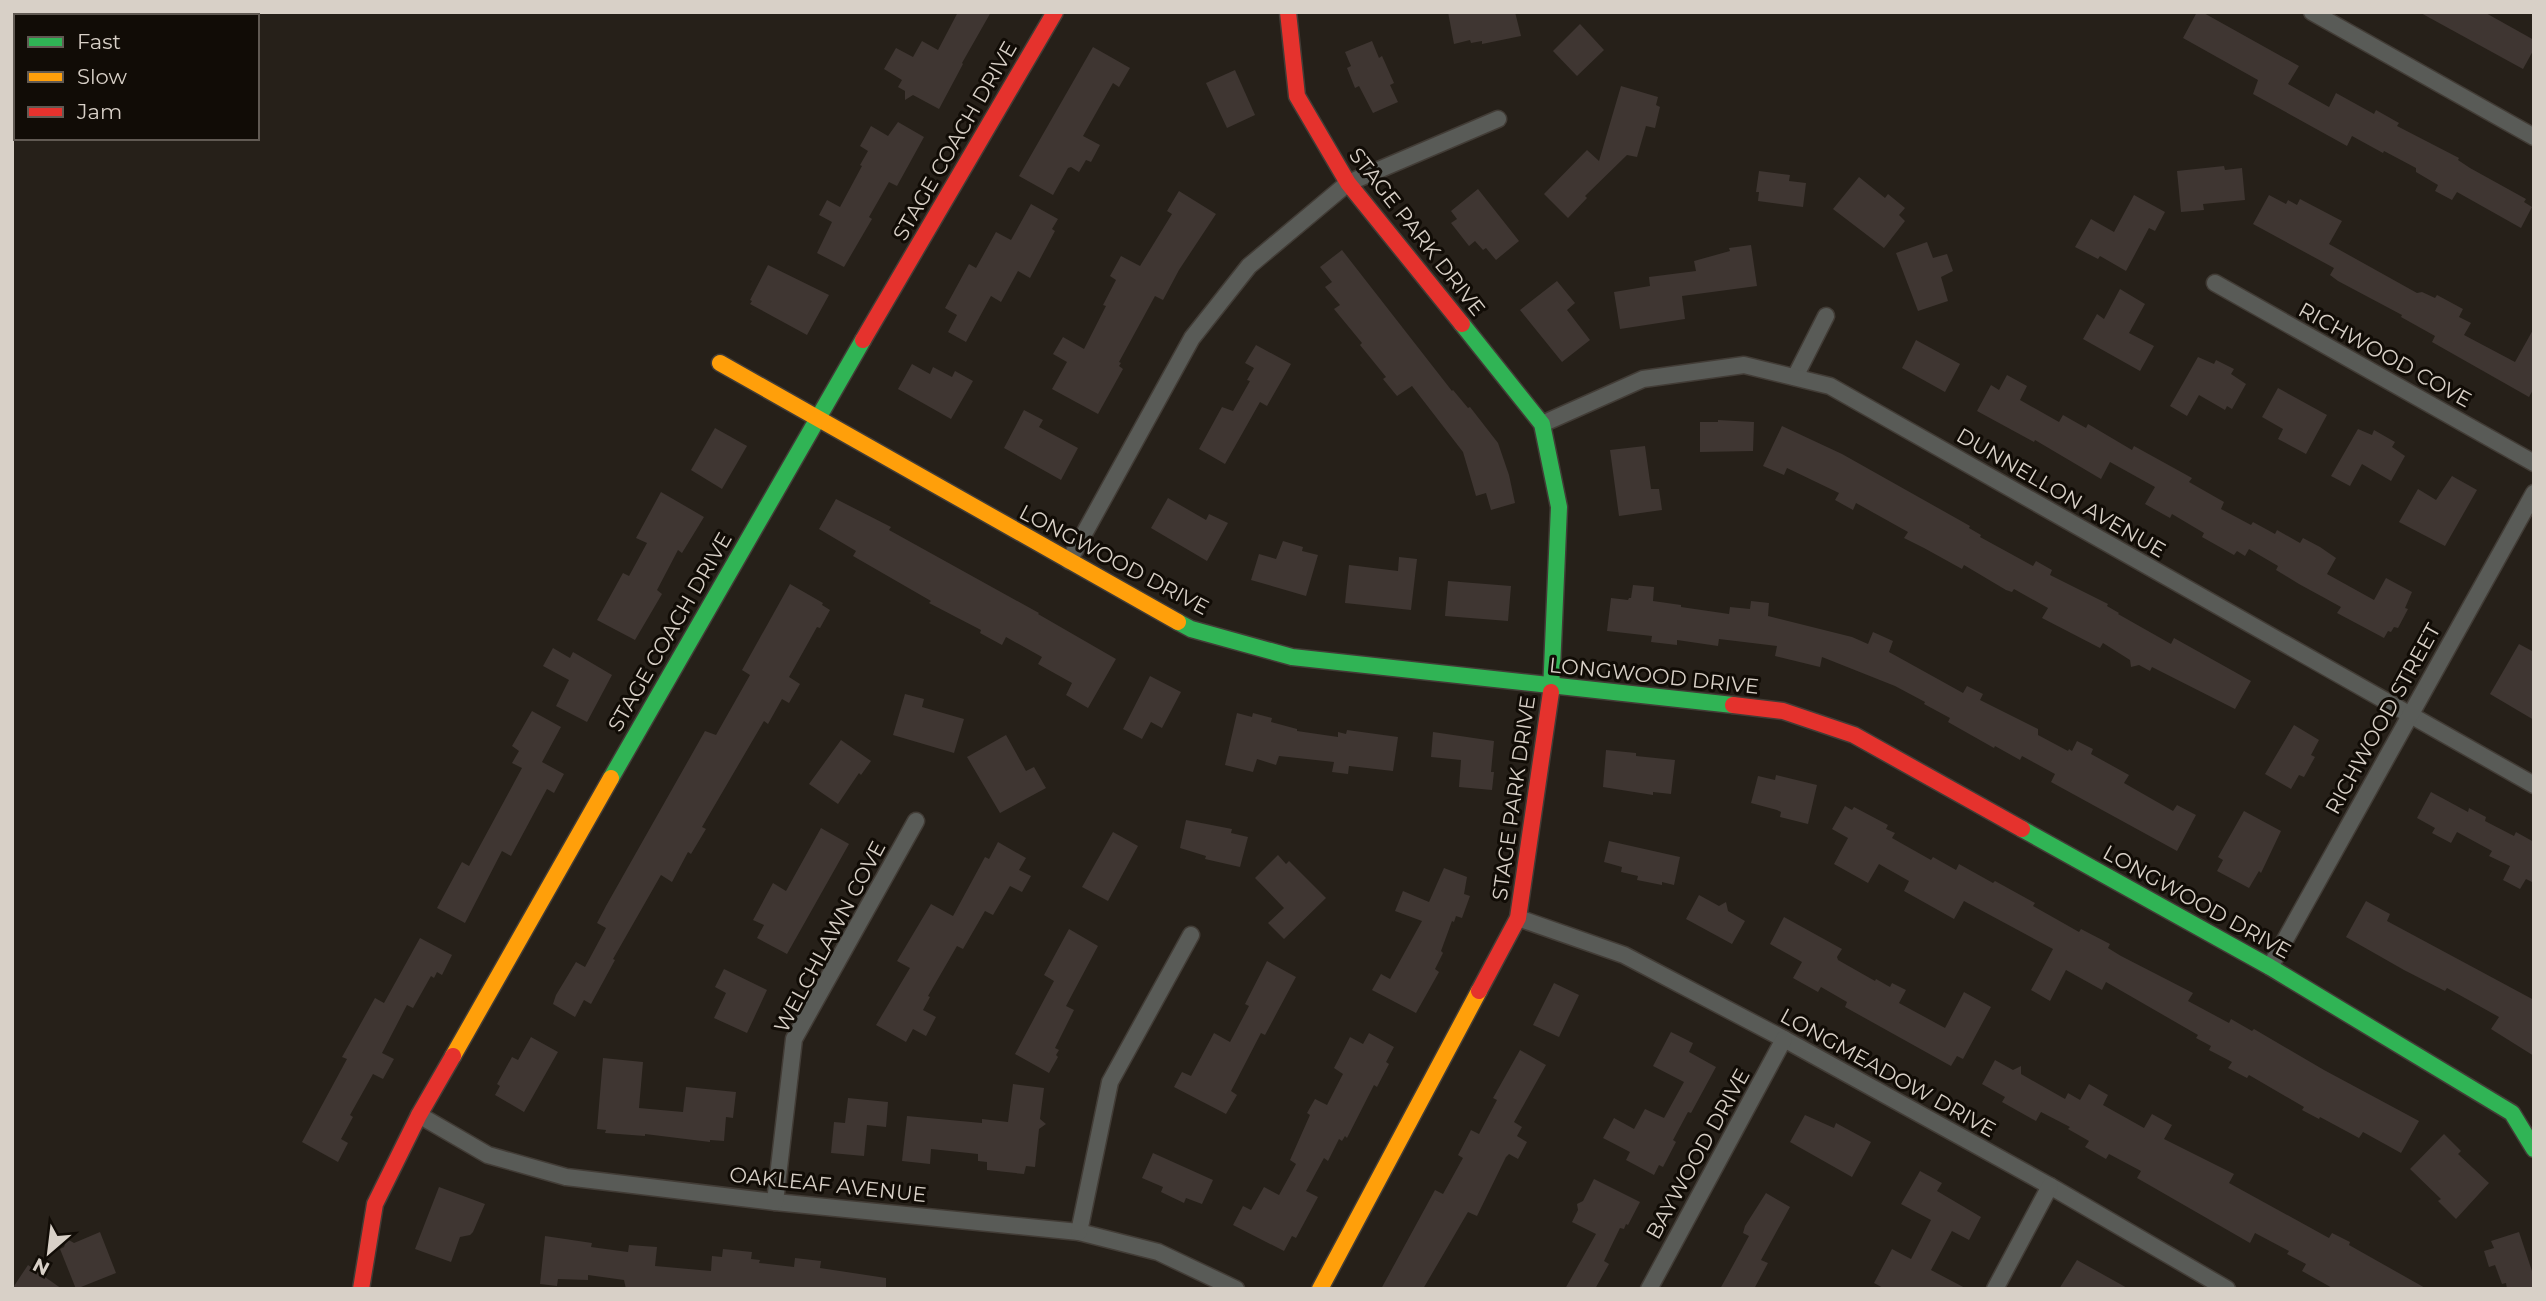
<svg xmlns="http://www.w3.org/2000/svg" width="2546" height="1301" font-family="Montserrat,sans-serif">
<rect width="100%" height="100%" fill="#262019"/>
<g fill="#3f3632">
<path d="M958,12H991L962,63L963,64L939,109L913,95L905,100V91L898,87L902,80L884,69L896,48L913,57L922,41L938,50Z"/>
<path d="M1448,12H1515L1521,36L1482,44V41L1471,43L1470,40L1454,44Z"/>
<path d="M2197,12H2202L2299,66L2288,84L2329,107L2336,93L2374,114L2376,110L2399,123L2397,126L2459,158L2458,160L2470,168L2526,199L2524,202L2532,207L2521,228L2457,192L2452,200L2435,191L2438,185L2416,172V168L2384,151L2383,153L2352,136L2347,146L2253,94L2258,80L2183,38Z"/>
<path d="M2419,12H2484L2534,40V49L2523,69Z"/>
<path d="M1580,24L1604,50L1577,76L1553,51Z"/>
<path d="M1372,41L1379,58L1382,56L1394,83L1390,85L1398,102L1373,113L1359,86L1355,88L1347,68L1351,66L1345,52Z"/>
<path d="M1093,47L1130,68L1119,87L1113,83L1083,136L1100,145L1091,162L1086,160L1079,172L1071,167L1068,168L1053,195L1019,176Z"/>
<path d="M1235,70L1255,115L1227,128L1206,83Z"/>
<path d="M1621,86L1658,97L1656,105L1660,107L1655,128L1646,126L1637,157L1627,155L1585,196L1587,198L1568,218L1544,194L1587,150L1599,161Z"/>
<path d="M898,122L924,137L897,186L889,182L869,217L872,219L844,267L817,253L832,222L819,215L827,200L840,207L862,166L860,165L868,151L860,146L871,126L888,136Z"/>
<path d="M2224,166L2225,170L2242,168L2245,200L2203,204L2204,210L2181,212L2177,171Z"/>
<path d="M1759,171L1790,175L1789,181L1806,183L1803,207L1758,201L1759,192H1756Z"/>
<path d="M1859,177L1885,198L1888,194L1905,208L1899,215L1905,221L1884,248L1833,209Z"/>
<path d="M1478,189L1519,241L1496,260L1486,248L1483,250L1475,241L1469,246L1451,223L1457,219L1451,211Z"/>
<path d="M1179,191L1216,214L1179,270L1163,300L1155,296L1119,362L1121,363L1119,366L1123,369L1098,414L1052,389L1067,362L1053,354L1063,337L1084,349L1106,306L1103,305L1116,280L1110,276L1121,256L1140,266L1172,214L1167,211Z"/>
<path d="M2134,195L2165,212L2155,231L2149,228L2126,271L2100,256L2098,259L2075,247L2091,219L2114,232Z"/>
<path d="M2269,195L2286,204L2288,200L2297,205L2300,199L2342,221L2329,244L2417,293L2422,292L2435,298L2437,295L2463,309L2459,317L2471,323L2464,335L2515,362L2534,328V388L2529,397L2432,342L2435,336L2401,317L2402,315L2338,281L2330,275L2334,268L2253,224Z"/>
<path d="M1031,204L1058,219L1052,229L1055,231L1030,278L1018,271L1001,302L991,296L966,342L948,332L957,315L945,308L969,264L976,268L996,232L1011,240Z"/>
<path d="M1927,242L1933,258L1947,254L1953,271L1941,277L1948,301L1918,311L1896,253Z"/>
<path d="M1751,245L1757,286L1682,296L1685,319L1620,329L1614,292L1650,286L1649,277L1696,271L1694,261L1730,251L1729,248Z"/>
<path d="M1342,250L1452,391L1453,390L1468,408L1470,407L1498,443L1509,475L1515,503L1491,510L1486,493L1476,496L1463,452L1412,386L1397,396L1383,379L1386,377L1360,345L1362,343L1334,309L1340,305L1325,287L1332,282L1320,267Z"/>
<path d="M768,265L829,295L807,335L750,304L752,301L750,300Z"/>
<path d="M1557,281L1575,303L1567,310L1590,340L1562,362L1520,310Z"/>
<path d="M2120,289L2145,304L2129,333L2154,346L2140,371L2083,339L2097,314L2104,319Z"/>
<path d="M1916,340L1960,364L1945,392L1902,368Z"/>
<path d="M1256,345L1291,364L1267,406L1260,402L1225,464L1199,449L1222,407L1233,411L1250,381L1247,380L1254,368L1245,363Z"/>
<path d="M2198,357L2214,364L2216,360L2234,369L2231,374L2246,384L2232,409L2227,406L2225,410L2199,395L2187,416L2170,406Z"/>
<path d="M912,364L930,374L933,367L952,377L955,371L973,381L951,419L898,389Z"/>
<path d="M2007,375L2027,386L2020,400L2059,422L2063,415L2086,428L2088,424L2132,450L2134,446L2192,478L2189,482L2224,502L2221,509L2251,525L2253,522L2275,534L2277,530L2300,543L2303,538L2320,547L2336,558L2327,574L2374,600L2386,578L2412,592L2405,608L2408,609L2398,628L2394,627L2391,632L2388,631L2384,638L2337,613L2341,607L2299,584L2276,570L2278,566L2249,549L2245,556L2237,551L2234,555L2202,537L2204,533L2172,514L2170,518L2145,504L2155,487L2110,462L2101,479L2035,440L2034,442L1977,411L1991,385L1999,390Z"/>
<path d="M2278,388L2327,415L2306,454L2278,439L2283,429L2262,417Z"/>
<path d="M1024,410L1043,420L1039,427L1078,448L1061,480L1004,448Z"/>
<path d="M1718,420L1754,422L1753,451L1700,452V422H1718Z"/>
<path d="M1782,426L1842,454L1970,526L1969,528L1981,535L1980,537L2033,566L2036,561L2052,570L2050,575L2108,604L2107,606L2119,613L2118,614L2171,644L2174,638L2251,681L2235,709L2152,667L2150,671L2139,665L2131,667L2130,660L2103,643L2100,648L2042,618L2048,608L2014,589L2012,592L2006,590L1964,565L1962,569L1924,548L1904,538L1908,532L1856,503L1853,510L1835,500L1839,493L1787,468L1784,475L1763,466Z"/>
<path d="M715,428L747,446L722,489L691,470Z"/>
<path d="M2358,429L2372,435L2374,430L2395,442L2392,447L2405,456L2391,481L2362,464L2350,486L2331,476Z"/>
<path d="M1645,446L1651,489H1659L1662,510L1619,516L1610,450Z"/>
<path d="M2452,476L2477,490L2445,546L2399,522L2418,489L2436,500Z"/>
<path d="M661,492L704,517L682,553L678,550L657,590L662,594L635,640L597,620L623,573L629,576L647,543L636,538Z"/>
<path d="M1168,498L1206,520L1209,514L1228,523L1207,561L1151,528Z"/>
<path d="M836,499L891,527L889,530L1039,613L1038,614L1116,659L1088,708L1066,695L1072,683L1038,664L1042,657L1006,637L1002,645L980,633L981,630L929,603L931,601L853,556L856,551L819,529Z"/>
<path d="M1283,541L1303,547L1302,551L1318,555L1306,596L1251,580L1259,554L1276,559Z"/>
<path d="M1399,557L1417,559L1411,610L1345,603L1349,565L1398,571Z"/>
<path d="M1448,581L1511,586L1508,621L1445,616Z"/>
<path d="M790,584L823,603L822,605L830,610L820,628L817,627L789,677L800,684L789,703L782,699L768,724L764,721L702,827L706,829L691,854L688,852L672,882L661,875L613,959L615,960L591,1004L584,1000L575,1017L553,1004L556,995L576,962L585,967L606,928L597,923L606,906L705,731L716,735L750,675L742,670Z"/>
<path d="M1633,585L1654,587L1653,601L1681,605V607L1729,614L1730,607L1750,609L1751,601L1769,603L1768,616L1852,637L1868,644L1873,632L1893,641L1889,652L1963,693L1967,686L1983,694L1980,700L2038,729V735L2068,751L2069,749L2072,751L2077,741L2093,749L2091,754L2129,775L2124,783L2173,811L2177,805L2196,815L2177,851L2051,782L2055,774L2022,756L2020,760L1995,746L1994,748L1948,722L1950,718L1924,704L1925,702L1895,686L1822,657L1820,667L1775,656L1777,646L1719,639L1718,646L1677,640V645L1651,642L1652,636L1607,631L1611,598L1628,600L1629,598H1631Z"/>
<path d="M2519,644L2534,652V720L2490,694Z"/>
<path d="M553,648L570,658L573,652L612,675L587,722L556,706L569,680L543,666Z"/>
<path d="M1150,676L1181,692L1162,728L1151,722L1142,739L1123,729Z"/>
<path d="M905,694L924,699L922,707L964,719L954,753L893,735Z"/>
<path d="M532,711L561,727L542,762L564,774L554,793L547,789L511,856L502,851L465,923L437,908L462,862L469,866L522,768L512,763L519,751L512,746Z"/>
<path d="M1237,713L1252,717L1253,713L1272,718L1271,722L1297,729V731L1338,737V732L1346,734L1347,730L1398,737L1393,771L1349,766L1348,774L1332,772L1334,762L1279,756L1276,765L1257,759L1253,772L1225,765Z"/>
<path d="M2294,725L2319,740L2311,755L2315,757L2304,777L2299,775L2291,789L2265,774Z"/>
<path d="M1433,732L1494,741L1491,772H1494L1492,790L1459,787L1461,760L1431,757Z"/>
<path d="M1006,735L1026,771L1034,767L1046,788L1000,813L967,757Z"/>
<path d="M841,740L871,761L861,775L859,773L838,804L809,784Z"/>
<path d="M1606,750L1636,753V756L1675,760L1671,794L1653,792V795L1603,787Z"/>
<path d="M1776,775L1817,785L1808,824L1780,817L1781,812L1777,810L1751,803L1758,776L1775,780Z"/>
<path d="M2431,792L2468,812L2469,808L2486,817L2485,821L2514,836L2516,832L2534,842V883L2526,879L2520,889L2503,880L2510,866L2489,856L2492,851L2457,832L2451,843L2432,833L2435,828L2417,818Z"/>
<path d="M1845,806L1852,810L1854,807L1888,825L1886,829L1895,833L1892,838L1931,860L1933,857L1956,870L1959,864L1993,883L1995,881L2035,903L2033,906L2049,915L2079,932L2081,929L2110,944L2108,948L2121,956L2193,993L2188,1001L2229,1023L2231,1019L2252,1031L2254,1029L2324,1070L2419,1121L2401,1153L2363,1132L2359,1138L2320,1117L2319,1119L2302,1110L2304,1107L2249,1075L2247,1078L2228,1068L2232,1062L2209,1050L2211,1046L2196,1038L2198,1035L2106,982L2102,990L2066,970L2050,1001L2031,990L2053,949L1964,901L1954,919L1904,891L1909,881L1879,864L1868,883L1834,864L1848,838L1832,829Z"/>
<path d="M2244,811L2281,831L2261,873L2259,871L2249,888L2217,871L2223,860L2218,857Z"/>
<path d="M1186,820L1232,829L1231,833L1248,837L1240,867L1205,859L1206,856L1180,848Z"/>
<path d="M821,828L849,844L787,954L757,938L764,925L753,920L773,883L786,891Z"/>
<path d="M1113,832L1138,846L1108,901L1082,887Z"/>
<path d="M1609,841L1680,857L1674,885L1662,882V885L1637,880L1638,876L1621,872L1622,867L1604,862Z"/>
<path d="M998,842L1026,858L1019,870L1031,876L1022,892L1010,886L993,915L985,911L963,949L957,946L928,996L930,997L923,1010L936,1017L926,1036L913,1029L906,1042L876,1025L910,968L897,961L931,904L953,916L985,857L989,859Z"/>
<path d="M1278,855L1286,864L1289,861L1326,898L1284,939L1268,923L1284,908L1255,878Z"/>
<path d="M1444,868L1467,877L1464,894L1470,896L1462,918L1456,916L1454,922L1452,921L1441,951L1443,953L1435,969L1439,972L1416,1013L1372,990L1381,974L1390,979L1422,921L1395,911L1403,891L1429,902Z"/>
<path d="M1699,895L1719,906L1726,902L1728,911L1745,921L1732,944L1686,919Z"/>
<path d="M2366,901L2390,914L2387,921L2534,1000V1056L2491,1029L2499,1017L2447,988L2445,991L2404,970L2346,937Z"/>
<path d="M1784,917L1842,949L1837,957L1838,960L1875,981L1876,979L1890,987L1892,983L1906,990L1899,1003L1945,1028L1964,992L1991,1007L1963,1059L1957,1056L1951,1066L1845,1007L1847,1002L1821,987L1818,992L1793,978L1802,962L1770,944Z"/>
<path d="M1069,929L1098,946L1066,1006L1074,1010L1055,1048L1059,1050L1056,1055L1058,1057L1049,1073L1015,1054L1054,981L1044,975Z"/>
<path d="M420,938L452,955L442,975L437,972L434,978L431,976L413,1008L407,1005L382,1053L394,1059L383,1079L373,1074L350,1115L353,1117L341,1139L348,1143L338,1162L302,1142L347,1059L342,1057L375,998L384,1003Z"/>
<path d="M1267,961L1296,977L1265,1035L1261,1033L1231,1091L1237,1095L1226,1114L1174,1087L1182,1072L1191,1076L1214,1033L1230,1042L1249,1006L1245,1004Z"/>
<path d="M724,969L767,990L747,1033L714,1018L726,993L715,987Z"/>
<path d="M1554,983L1579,995L1559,1037L1533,1025Z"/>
<path d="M1671,1032L1693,1043L1689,1052L1716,1067L1691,1113L1688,1112L1673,1140L1676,1142L1663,1167L1659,1165L1654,1175L1626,1160L1630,1152L1603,1138L1614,1118L1634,1129L1645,1109L1664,1118L1684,1082L1653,1066Z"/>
<path d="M1369,1033L1394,1047L1386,1062L1389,1064L1377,1087L1374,1085L1347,1138L1345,1136L1342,1141L1339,1139L1328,1161L1324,1158L1306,1191L1318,1197L1296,1238L1292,1236L1284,1251L1233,1225L1243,1206L1251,1210L1264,1187L1279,1195L1296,1164L1290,1160L1310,1115L1307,1113L1315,1099L1327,1105L1343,1074L1334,1068L1350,1037L1363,1044Z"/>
<path d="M531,1037L558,1052L524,1112L495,1095L500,1086L497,1084L512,1057L518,1060Z"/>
<path d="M1520,1050L1546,1065L1514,1122L1522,1127L1517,1136L1527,1142L1518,1159L1509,1154L1506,1157L1477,1216L1468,1212L1423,1289H1381L1435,1190L1443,1194L1463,1158L1458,1155L1471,1130L1479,1134L1497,1100L1493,1098Z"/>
<path d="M603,1058L643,1062L639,1108L683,1112L686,1087L736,1092L733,1118L726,1117L724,1141L710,1140V1142L645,1134V1136L605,1133L606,1130L597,1129Z"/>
<path d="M1995,1060L2013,1070L2021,1066V1074L2065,1099L2068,1093L2080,1100L2089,1084L2108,1095L2103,1105L2144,1128L2152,1114L2172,1125L2164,1139L2234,1174L2229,1183L2329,1238L2332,1233L2350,1242L2349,1245L2427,1289H2334L2302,1271L2306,1264L2287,1254L2289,1251L2255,1233L2250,1243L2137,1178L2141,1171L2109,1154L2106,1159L2085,1147L2089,1141L2068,1129L2070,1127L2041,1112L2036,1121L2002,1102L2005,1097L1982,1084Z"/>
<path d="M1013,1084L1044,1088L1040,1119L1046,1124L1039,1129L1035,1167L1026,1166L1024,1174L987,1170V1162L978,1161V1154L931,1149L930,1164L902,1161L907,1116L982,1123V1119L1008,1122Z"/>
<path d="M848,1098L888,1102L886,1127L867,1125L864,1156L831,1153L834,1122L845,1123Z"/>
<path d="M1805,1115L1834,1128L1836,1123L1871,1142L1852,1177L1790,1142Z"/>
<path d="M2444,1134L2461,1151L2458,1154L2489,1183L2456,1219L2438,1201L2441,1199L2410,1169Z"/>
<path d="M1153,1153L1213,1180L1202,1204L1186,1198L1184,1203L1161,1192L1163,1187L1142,1178Z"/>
<path d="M1920,1171L1942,1183L1937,1191L1981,1217L1969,1240L1952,1231L1931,1270L1967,1289H1885L1874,1283L1892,1249L1911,1259L1931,1220L1901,1204Z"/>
<path d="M1594,1179L1640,1202L1628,1225L1626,1224L1624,1229L1620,1228L1604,1261L1609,1264L1595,1289H1565L1596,1234L1572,1222L1578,1210L1577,1204L1583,1201Z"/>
<path d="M439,1187L485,1204L473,1232L470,1235L460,1237L451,1262L415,1249Z"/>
<path d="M1766,1193L1790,1207L1761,1260L1768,1263L1754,1289H1720L1749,1236L1743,1233L1745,1226Z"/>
<path d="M100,1232L116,1273L76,1289L60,1249L64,1247L67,1239L74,1243Z"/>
<path d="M2519,1232L2534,1277V1289H2507L2506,1283L2502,1284L2495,1265L2489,1267L2484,1251L2494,1248L2491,1241Z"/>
<path d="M545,1236L592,1243L591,1247L628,1252L629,1245L657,1247L655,1266L711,1271L712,1256L722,1257L723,1249L752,1252L751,1259L760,1260L759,1263L794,1267L795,1258L821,1261L820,1268L886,1278V1289H626L624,1280L588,1275V1280L558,1279L557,1286L540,1284Z"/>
<path d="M2077,1260L2129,1289H2059Z"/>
<path d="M28,1265L62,1289H12Z"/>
</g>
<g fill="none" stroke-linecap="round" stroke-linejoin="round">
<g stroke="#423c36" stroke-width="19">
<g id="street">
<path d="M2312,12L2534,137"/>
<path d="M2215,283L2534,463"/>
<path d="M1795,377L1826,316"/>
<path d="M1542,424L1643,379L1744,365L1830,386L2534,785"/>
<path d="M1069,561L1192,338L1249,266L1348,183L1498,119"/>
<path d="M1518,918L1624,955L1784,1039L2050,1186L2227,1289"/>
<path d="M2270,967L2534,493"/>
<path d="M419,1115L488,1155L566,1177L775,1202L1079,1232L1158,1252L1236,1289"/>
<path d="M775,1202L794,1039L916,821"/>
<path d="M1079,1232L1110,1082L1191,935"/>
<path d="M1649,1289L1784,1039"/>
<path d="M1995,1289L2050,1186"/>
</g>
</g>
<g stroke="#423c36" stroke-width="19">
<g id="fast">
<path d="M1462,324L1542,424L1559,507L1551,692"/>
<path d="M1178,622L1191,629L1292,657L1733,705"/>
<path d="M611,778L863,340"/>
<path d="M2022,829L2270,967L2512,1113L2534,1149"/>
</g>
</g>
<g stroke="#423c36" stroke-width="19">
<g id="slow">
<path d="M720,363L1178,622"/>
<path d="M453,1056L611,778"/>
<path d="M1320,1289L1479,991"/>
</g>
</g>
<g stroke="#423c36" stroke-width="19">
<g id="jam">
<path d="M1288,12L1297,96L1348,183L1462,324"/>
<path d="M863,340L1055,12"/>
<path d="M1733,705L1783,711L1854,735L2022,829"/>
<path d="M1479,991L1518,918L1551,692"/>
<path d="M361,1289L375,1204L419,1115L453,1056"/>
</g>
</g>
<use href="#street" stroke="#595b57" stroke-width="16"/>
<use href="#fast" stroke="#30b455" stroke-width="16"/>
<use href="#slow" stroke="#ff9f0a" stroke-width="16"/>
<use href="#jam" stroke="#e5322d" stroke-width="16"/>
</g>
<g text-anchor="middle" stroke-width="6" stroke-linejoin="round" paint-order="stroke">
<g font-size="21" fill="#d8d0c7" stroke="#110c06">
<text transform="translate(955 141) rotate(-60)" y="7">STAGE COACH DRIVE</text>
<text transform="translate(1417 232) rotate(52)" y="7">STAGE PARK DRIVE</text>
<text transform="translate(2385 355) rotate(29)" y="7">RICHWOOD COVE</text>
<text transform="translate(2061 493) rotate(30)" y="7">DUNNELLON AVENUE</text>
<text transform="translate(1114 560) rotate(28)" y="7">LONGWOOD DRIVE</text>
<text transform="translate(670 632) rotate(-60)" y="7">STAGE COACH DRIVE</text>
<text transform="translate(1654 676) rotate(6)" y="7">LONGWOOD DRIVE</text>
<text transform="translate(2383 719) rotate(-61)" y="7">RICHWOOD STREET</text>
<text transform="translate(1514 798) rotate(-82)" y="7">STAGE PARK DRIVE</text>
<text transform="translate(2197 902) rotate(29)" y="7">LONGWOOD DRIVE</text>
<text transform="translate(830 937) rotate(-62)" y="7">WELCHLAWN COVE</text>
<text transform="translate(1888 1073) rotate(29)" y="7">LONGMEADOW DRIVE</text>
<text transform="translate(1698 1154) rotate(-61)" y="7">BAYWOOD DRIVE</text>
<text transform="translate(828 1185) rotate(6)" y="7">OAKLEAF AVENUE</text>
</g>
</g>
<rect width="2546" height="1301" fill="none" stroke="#d8d0c7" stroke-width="28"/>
<rect x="14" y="14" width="245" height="126" fill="#110c06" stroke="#615a53" stroke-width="2"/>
<rect x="28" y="37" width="35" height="10" fill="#30b455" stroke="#615a53" stroke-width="2"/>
<text x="77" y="49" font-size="21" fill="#d8d0c7">Fast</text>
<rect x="28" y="72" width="35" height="10" fill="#ff9f0a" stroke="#615a53" stroke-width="2"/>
<text x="77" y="84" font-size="21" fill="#d8d0c7">Slow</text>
<rect x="28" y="107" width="35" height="10" fill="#e5322d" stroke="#615a53" stroke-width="2"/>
<text x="77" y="119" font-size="21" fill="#d8d0c7">Jam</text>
<g transform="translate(49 1252) rotate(208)" stroke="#110c06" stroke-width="5" paint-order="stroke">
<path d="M0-5L12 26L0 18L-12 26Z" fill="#d8d0c7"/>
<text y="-10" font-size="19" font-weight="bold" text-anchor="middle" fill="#d8d0c7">N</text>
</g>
</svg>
